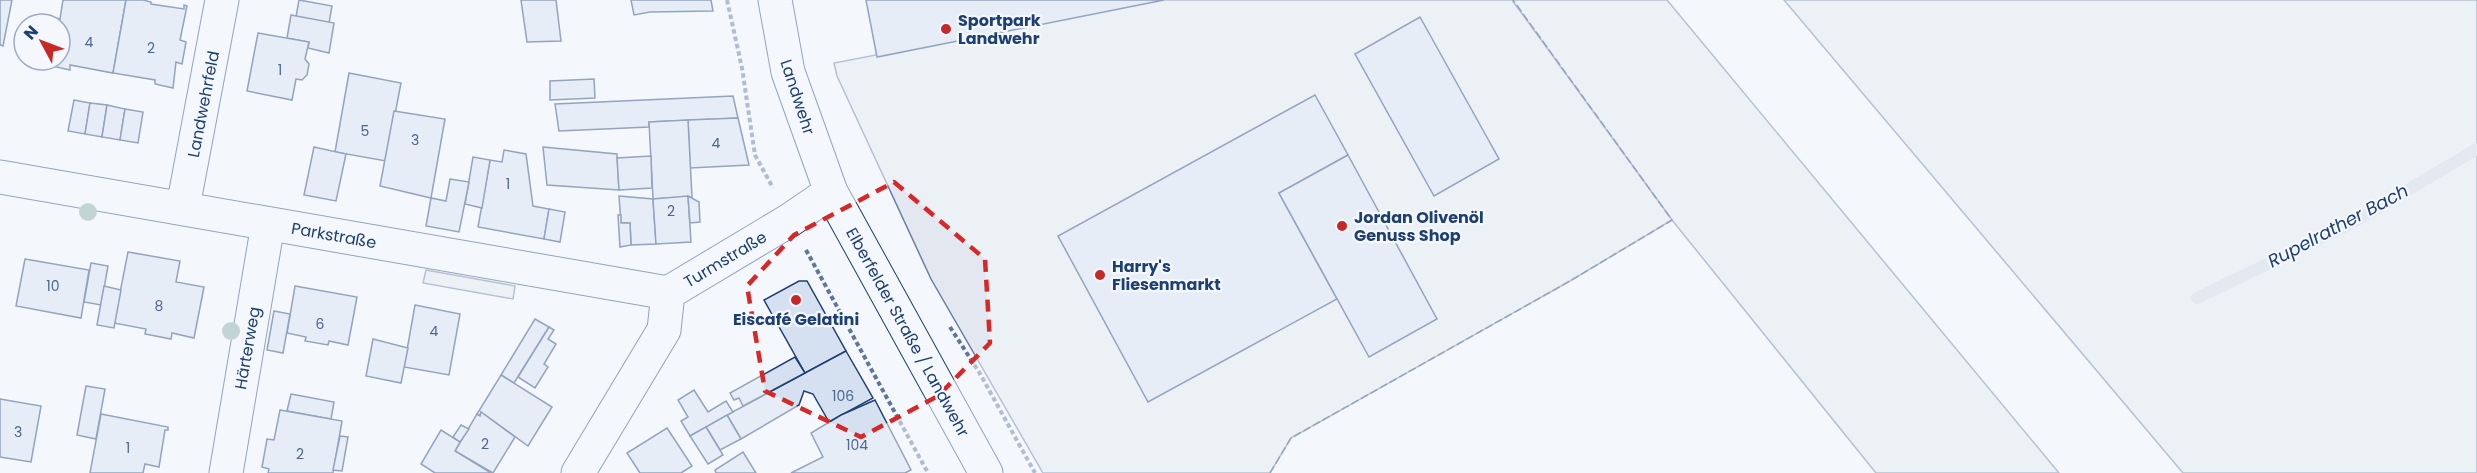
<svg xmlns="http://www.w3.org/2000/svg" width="2477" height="473" font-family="Poppins,sans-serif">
<rect width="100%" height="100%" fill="#f4f7fb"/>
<g fill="#e3e9f0" stroke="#687fa3" stroke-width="1.5">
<path d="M1512,0H1667L2059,473H1876L1672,220Z"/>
<path d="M1784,0H2477V473H2183Z"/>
</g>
<g fill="#e3e8f0" stroke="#687fa3" stroke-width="1.5">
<path d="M1162,0H1512L1672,220L1570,281L1291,438L1270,473H1043L931,279L837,76L834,63Z"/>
<path d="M426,270L515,286L513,299L423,283Z"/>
</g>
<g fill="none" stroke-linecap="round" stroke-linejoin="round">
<path stroke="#cfd7e4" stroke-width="12" d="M2197,298L2352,223L2477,149"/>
</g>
<g fill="#d5e0f0" stroke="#1d3f73" stroke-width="1.5">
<path d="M0,0H12L3,46L0,45Z"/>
<path d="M63,0H126L113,73L70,65V70L52,66L53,60H60V24H54L55,18L60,19Z"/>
<path d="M126,0H143L151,2V4L184,9V5L187,6L180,40L186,42L182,64L176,62L173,88L155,84V80L113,73Z"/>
<path d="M299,0L332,6L329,23L296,17Z"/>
<path d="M521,0H556L561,41L527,42Z"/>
<path d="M631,0H711L713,11L650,12L634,15Z"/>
<path d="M866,0H1164L877,57Z"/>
<path d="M291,15L334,23L329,53L308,48L309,42L287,38Z"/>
<path d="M1420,17L1499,159L1434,196L1355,54Z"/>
<path d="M258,33L309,42L305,59L309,64L307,75L302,80L296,79L292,100L247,91Z"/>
<path d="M349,73L401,83L386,161L335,152Z"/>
<path d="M594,79L595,98L550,100V81Z"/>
<path d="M1315,95L1348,155L1279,193L1337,299L1148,402L1058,236Z"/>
<path d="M733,96L738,118L649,122V127L559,131L555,104Z"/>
<path d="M74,100L90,103L85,134L68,131Z"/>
<path d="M90,103L107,105L102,137L85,134Z"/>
<path d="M107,105L125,109L120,140L102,137Z"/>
<path d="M125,109L143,112L138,143L120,140Z"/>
<path d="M394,111L445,119L431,198L380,186Z"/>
<path d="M738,118L749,165L690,168L688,120Z"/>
<path d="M688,120L692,197L653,199L649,122Z"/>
<path d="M314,147L346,154L336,201L304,195Z"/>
<path d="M543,147L617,154L619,190L547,185Z"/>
<path d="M504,150L526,154L533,206L549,209L544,239L478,227L490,160L502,162Z"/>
<path d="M1348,155L1437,319L1369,357L1279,193Z"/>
<path d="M651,156L652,188L619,190L617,158Z"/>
<path d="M473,157L490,160L482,208L465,204Z"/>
<path d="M450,179L469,182L459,232L426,226L431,198L446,201Z"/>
<path d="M619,196L653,199L656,244L631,245L630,223H621Z"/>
<path d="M688,196L691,242L656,244L653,199Z"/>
<path d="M688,196L699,202L700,222L690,223Z"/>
<path d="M549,209L565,212L560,242L544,239Z"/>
<path d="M618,215H621V223H630L631,245L620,247Z"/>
<path d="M128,252L180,261L176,282L204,287L194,338L172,333L171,339L145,334L146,329L114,323Z"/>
<path d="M25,259L89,270L81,318L16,306Z"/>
<path d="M91,263L108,266L101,305L84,302Z"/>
<path d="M799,281H807L846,351L805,373L764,300Z"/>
<path d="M104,286L121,290L114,328L97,325Z"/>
<path d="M295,286L357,297L348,345L329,341L328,345L305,341L306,337L287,333Z"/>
<path d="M415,305L460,314L449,375L404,367Z"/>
<path d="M274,311L290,314L283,353L267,350Z"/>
<path d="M535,319L549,327L514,383L501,375Z"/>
<path d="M549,327L554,330L548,339L556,344L544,364L548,367L535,388L518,377Z"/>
<path d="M373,339L408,348L401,383L366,376Z"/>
<path d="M846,351L873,398L829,422L813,394L804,391L799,405L741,439L727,415Z"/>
<path d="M795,357L805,373L743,406L739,398L734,400L730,393Z"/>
<path d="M501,375L552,407L528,446L481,412L480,416L477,414Z"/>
<path d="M86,386L105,389L96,439L77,435Z"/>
<path d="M694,390L708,412L726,401L733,412L690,436L681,421L688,417L678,400Z"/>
<path d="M291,394L334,402L331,419L287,411Z"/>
<path d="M0,399L41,406L31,462L0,457Z"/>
<path d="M875,400L911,470L905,473H791L823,457L811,433L841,415Z"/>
<path d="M280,410L342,421L333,473H268L269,469L262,467L267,439L274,440Z"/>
<path d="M481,412L515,437L493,473L455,451L477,414L480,416Z"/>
<path d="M101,414L168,427V430H165L159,467L145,464L143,473H90Z"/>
<path d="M727,415L741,439L720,450L706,427Z"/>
<path d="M461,425L469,429L460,442L453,437Z"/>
<path d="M706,427L723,455L708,464L690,436Z"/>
<path d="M667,428L692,466L681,473H640L627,453Z"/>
<path d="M441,430L460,442L455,451L491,473H435L421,464Z"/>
<path d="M340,436L348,437L342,471L333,470Z"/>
<path d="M743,452L756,473H716L715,470Z"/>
</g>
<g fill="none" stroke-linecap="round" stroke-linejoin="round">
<g stroke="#1d3f73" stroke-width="35">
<g id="minor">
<path d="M0,177L668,293"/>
<path d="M183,207L222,0"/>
<path d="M226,473L268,224"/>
<path d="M578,473L664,330L668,293L790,220L831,192"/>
</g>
</g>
<g stroke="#1d3f73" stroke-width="35">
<path id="primary" d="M775,0L788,72L831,192L986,473"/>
</g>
<g stroke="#5e769c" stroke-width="4" stroke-dasharray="4.5 3" stroke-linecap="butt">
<path d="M727,0L742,68L755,155L773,188"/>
<path d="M806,250L928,473"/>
<path d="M950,327L979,372L1035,473"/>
</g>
<use href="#minor" stroke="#f4f7fb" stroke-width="33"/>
<use href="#primary" stroke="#f4f7fb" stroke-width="33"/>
<path stroke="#1d3f73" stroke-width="1.5" stroke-dasharray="8 3" stroke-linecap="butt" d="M1270,473L1291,438L1570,281L1672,220L1513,0"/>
</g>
<g fill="#86aba6">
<circle cx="88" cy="212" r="9"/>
<circle cx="231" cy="331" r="9"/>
</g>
<path d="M0 0H2477V473H0ZM894,182L985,259L990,343L938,396L861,437L765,391L747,286L794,235Z" fill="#f4f7fb" fill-opacity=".55" fill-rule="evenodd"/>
<path fill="none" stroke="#d62828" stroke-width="4.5" stroke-dasharray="12 8" stroke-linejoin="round" d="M894,182L985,259L990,343L938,396L861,437L765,391L747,286L794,235Z"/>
<g fill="#c62828" stroke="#f4f7fb" stroke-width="2">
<circle cx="946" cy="29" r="6"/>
<circle cx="1342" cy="226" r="6"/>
<circle cx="1100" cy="275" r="6"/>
<circle cx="796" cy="300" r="6"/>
</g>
<g text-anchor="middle" stroke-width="4.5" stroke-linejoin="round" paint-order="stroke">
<g font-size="14" fill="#4b6792">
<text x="89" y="47">4</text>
<text x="151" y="53">2</text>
<text x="280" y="75">1</text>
<text x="365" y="136">5</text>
<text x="415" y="145">3</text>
<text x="716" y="148">4</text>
<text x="508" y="189">1</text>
<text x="671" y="216">2</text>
<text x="53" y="291">10</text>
<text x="159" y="311">8</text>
<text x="320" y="329">6</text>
<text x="434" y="336">4</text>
<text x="843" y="401">106</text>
<text x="18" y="437">3</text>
<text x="485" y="449">2</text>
<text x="857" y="450">104</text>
<text x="128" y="453">1</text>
<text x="300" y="459">2</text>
</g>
<g font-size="16" font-weight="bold" fill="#1d3f73" stroke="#f4f7fb" text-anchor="start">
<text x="958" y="26">Sportpark<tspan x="958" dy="18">Landwehr</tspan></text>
<text x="1354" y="223">Jordan Olivenöl<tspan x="1354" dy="18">Genuss Shop</tspan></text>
<text x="1112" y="272">Harry's<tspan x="1112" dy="18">Fliesenmarkt</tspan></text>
<text x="796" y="325" text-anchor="middle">Eiscafé Gelatini</text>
</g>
<g font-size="16" fill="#1d3f73" stroke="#f4f7fb">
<text transform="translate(798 97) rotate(72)" y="6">Landwehr</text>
<text transform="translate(203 104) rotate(-79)" y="6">Landwehrfeld</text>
<text transform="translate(334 235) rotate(10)" y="6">Parkstraße</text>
<text transform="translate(725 259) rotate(-31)" y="6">Turmstraße</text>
<text transform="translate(908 332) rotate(61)" y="6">Elberfelder Straße / Landwehr</text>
<text transform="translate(247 348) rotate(-80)" y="6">Härterweg</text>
</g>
<g font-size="18" font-style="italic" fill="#1d3f73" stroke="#f4f7fb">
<text transform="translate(2338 226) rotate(-28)" y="6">Rupelrather Bach</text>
</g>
</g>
<g transform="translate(42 42) rotate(311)"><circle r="28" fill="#f4f7fb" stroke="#9eadc5" stroke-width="1.5"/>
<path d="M0-4.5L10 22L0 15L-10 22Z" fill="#c62828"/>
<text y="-9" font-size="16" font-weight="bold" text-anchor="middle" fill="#1d3f73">N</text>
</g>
</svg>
